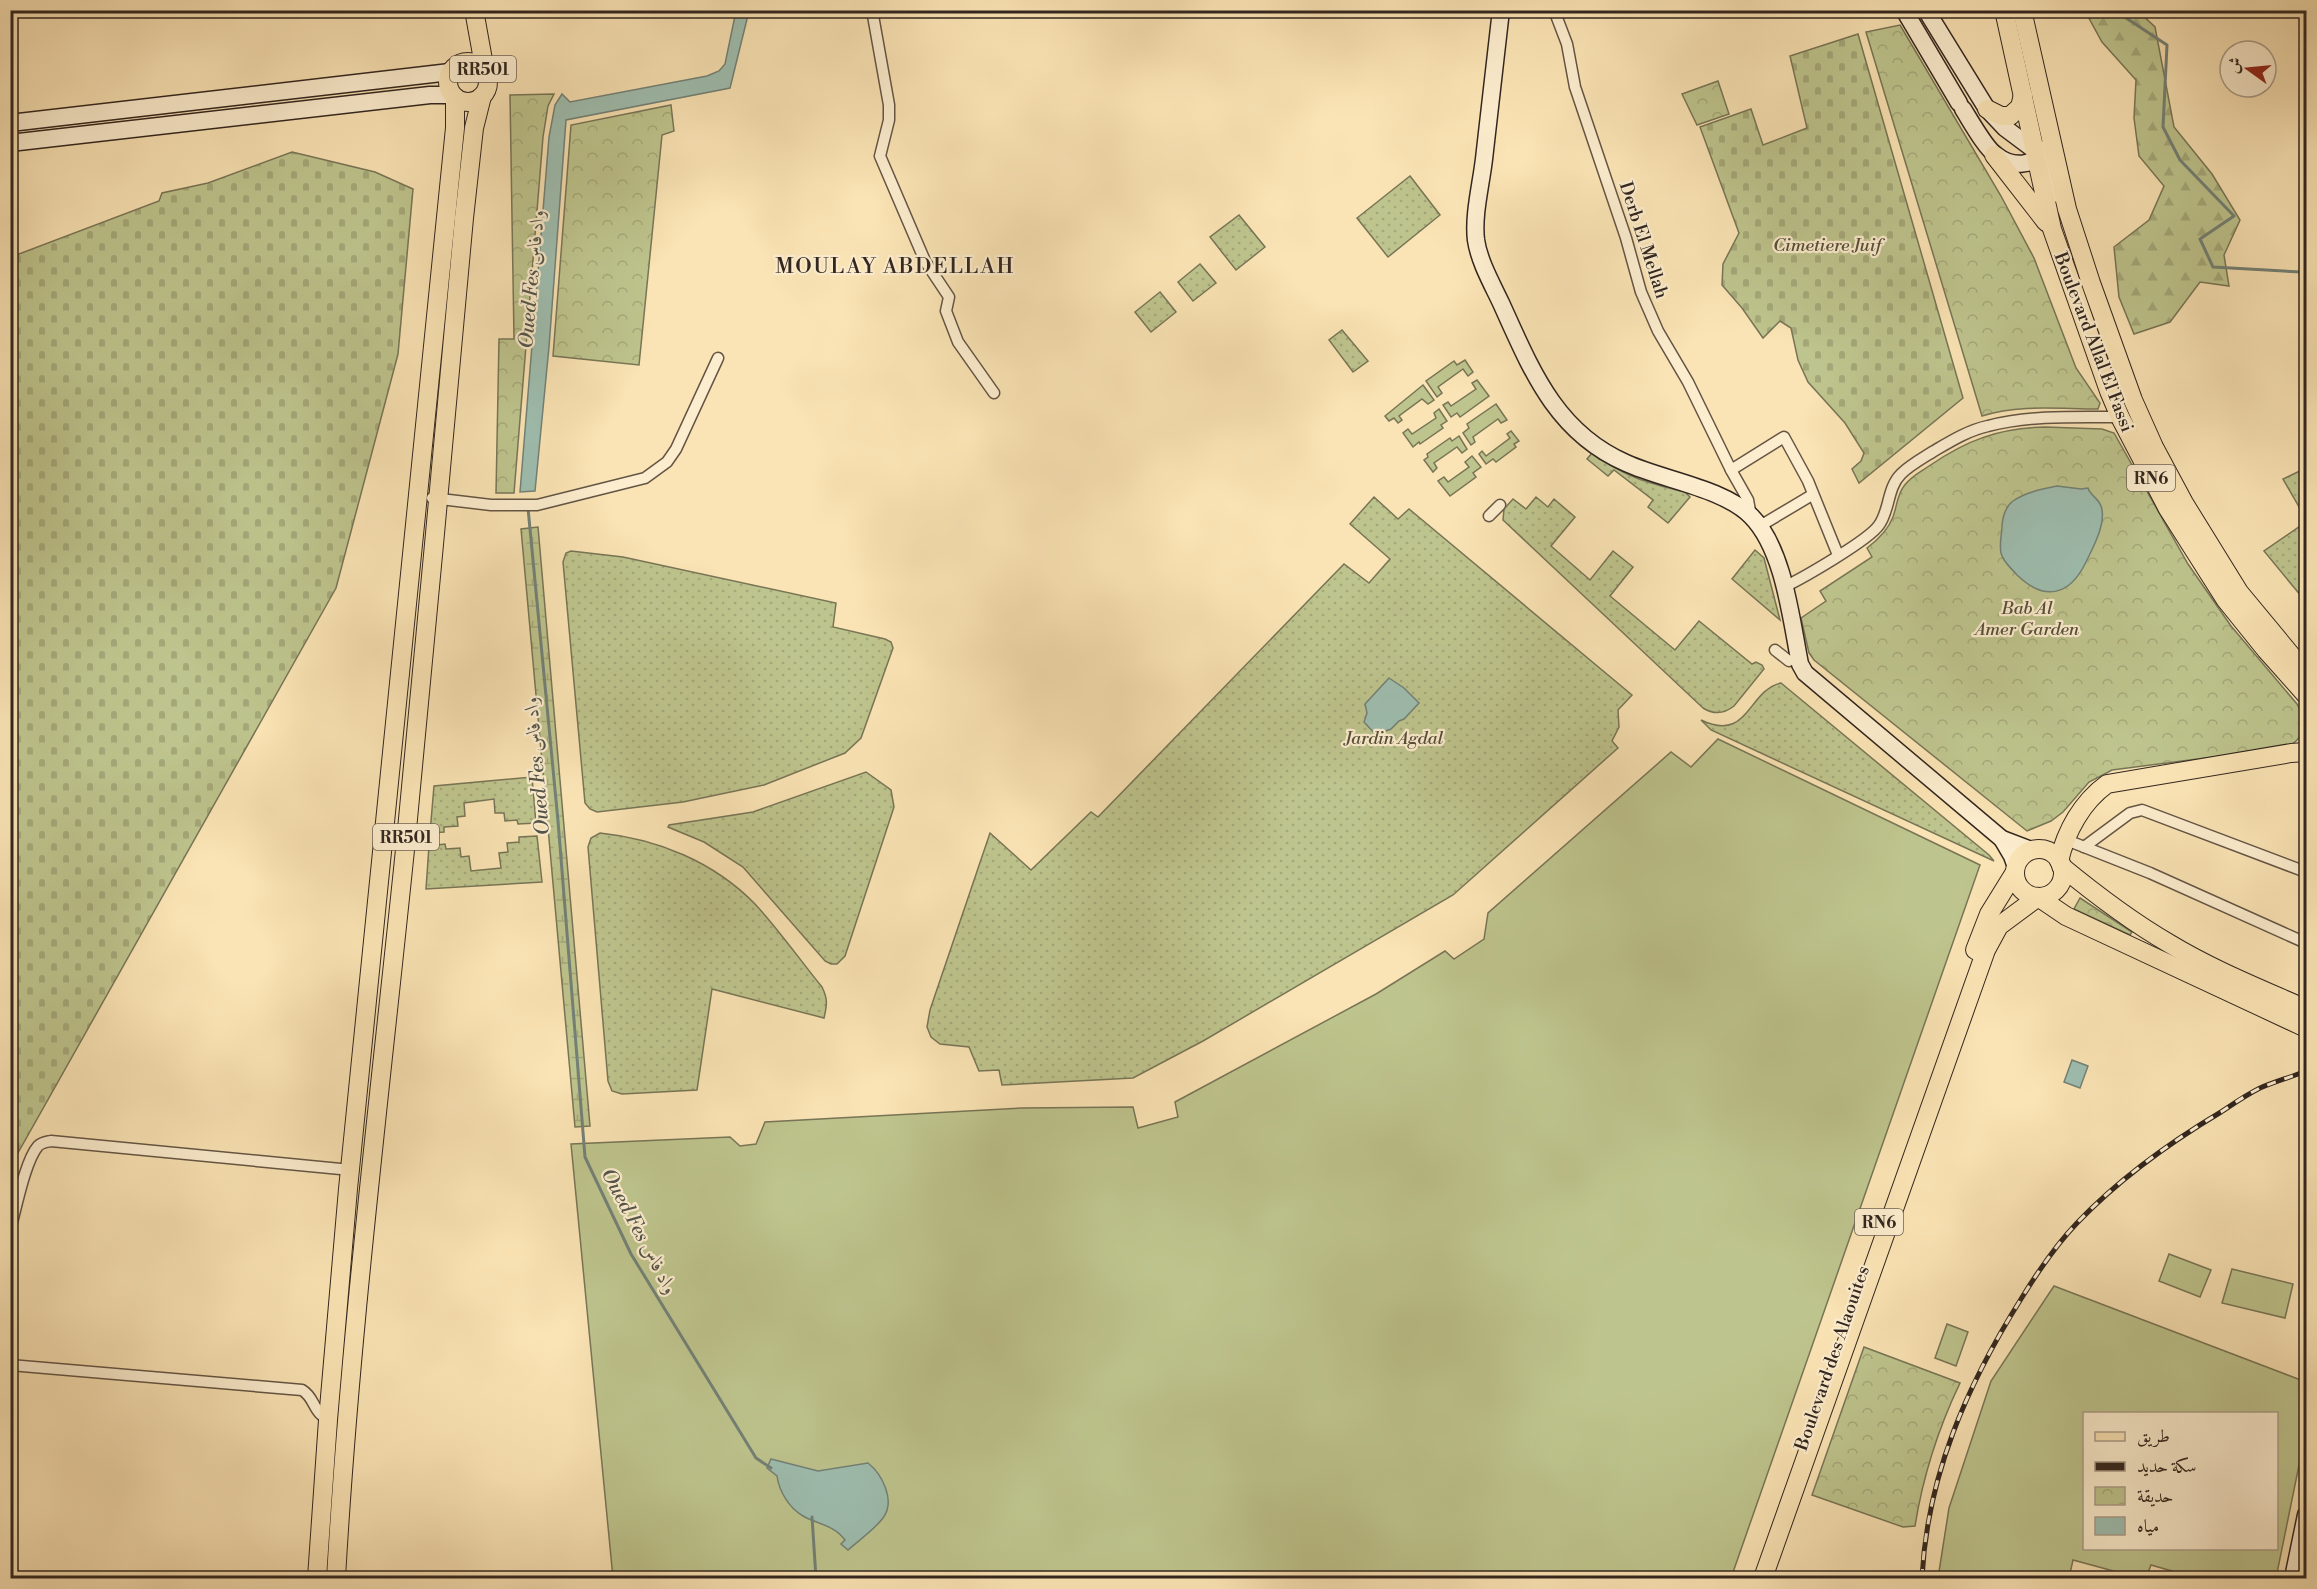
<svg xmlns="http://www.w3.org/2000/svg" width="2317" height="1589" font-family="'Libre Bodoni',Amiri,serif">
<defs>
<pattern id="forest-firs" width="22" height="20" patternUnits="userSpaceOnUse" patternTransform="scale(1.5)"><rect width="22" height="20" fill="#bec48d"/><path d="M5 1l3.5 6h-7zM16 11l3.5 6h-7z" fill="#a4a879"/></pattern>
<pattern id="wetland-marsh" width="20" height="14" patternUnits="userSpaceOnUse" patternTransform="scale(1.5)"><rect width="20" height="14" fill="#bec48d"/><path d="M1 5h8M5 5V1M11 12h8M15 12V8" fill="none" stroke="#a4a879"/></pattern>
<pattern id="cemetery-stones" width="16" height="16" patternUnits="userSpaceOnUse" patternTransform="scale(1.5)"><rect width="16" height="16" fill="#bec48d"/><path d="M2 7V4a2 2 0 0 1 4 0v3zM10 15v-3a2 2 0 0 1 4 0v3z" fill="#a4a879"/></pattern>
<pattern id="park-crowns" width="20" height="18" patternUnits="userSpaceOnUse" patternTransform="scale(1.5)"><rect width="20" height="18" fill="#bec48d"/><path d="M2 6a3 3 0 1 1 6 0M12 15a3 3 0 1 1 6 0" fill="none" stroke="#a4a879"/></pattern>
<pattern id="garden-dots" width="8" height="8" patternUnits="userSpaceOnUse" patternTransform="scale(1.5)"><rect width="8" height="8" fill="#bec48d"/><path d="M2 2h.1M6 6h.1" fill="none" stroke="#a4a879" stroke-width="1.8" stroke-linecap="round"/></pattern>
</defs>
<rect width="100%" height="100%" fill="#fae3b4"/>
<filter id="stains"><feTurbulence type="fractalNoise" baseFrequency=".00333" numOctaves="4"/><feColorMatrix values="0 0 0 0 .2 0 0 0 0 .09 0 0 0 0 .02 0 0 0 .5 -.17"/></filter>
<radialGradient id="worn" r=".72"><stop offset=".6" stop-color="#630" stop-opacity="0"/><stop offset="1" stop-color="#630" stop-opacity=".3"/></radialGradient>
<g fill="#bec48d" stroke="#787556" stroke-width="1.5" fill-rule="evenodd">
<path d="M1465,360L1473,372L1468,376L1463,369L1438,387L1442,393L1437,397L1426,381L1454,361L1457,365Z"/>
<path d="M1477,380L1489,396L1460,417L1457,413L1451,417L1443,405L1448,402L1451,406L1476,389L1472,383Z"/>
<path d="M1423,385L1434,400L1428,404L1422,399L1399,416L1402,420L1398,423L1394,418L1389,421L1385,416Z"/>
<path d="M1496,404L1507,420L1501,423L1498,419L1473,437L1475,442L1471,445L1463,433L1469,428L1467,424Z"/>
<path d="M1439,409L1447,421L1441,425L1443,428L1420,444L1419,442L1413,447L1403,433L1408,429L1412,434L1436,418L1434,413Z"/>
<path d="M1511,431L1519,441L1514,444L1516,447L1496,462L1493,459L1486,464L1479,454L1482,451L1486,456L1510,438L1507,434Z"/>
<path d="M1459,436L1467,449L1462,453L1457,447L1434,463L1437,468L1433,472L1424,460L1428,457L1427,454L1450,438L1452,441Z"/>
<path d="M1472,456L1481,467L1473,473L1476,477L1450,496L1438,481L1444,477L1448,482L1469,467L1465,462Z"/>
<path d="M1718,739L1980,865L1731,1578H613L571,1144L730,1137L740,1146L756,1144L765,1122L1022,1108L1133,1107L1138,1128L1178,1117L1175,1102L1376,994L1445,951L1454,959L1484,939L1488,913L1671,752L1691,767Z"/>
<path d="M2169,1254L2211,1270L2200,1297L2159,1281Z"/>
<path d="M2232,1269L2293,1284L2285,1318L2222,1303Z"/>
<path d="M2054,1286L2306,1382V1431L2276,1578H2196L2151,1565L2146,1578H2139L2073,1560L2069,1578H1938L1949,1508L1991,1381ZM2084,1414H2276V1548H2084Z"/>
<path d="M1947,1324L1968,1332L1956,1366L1935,1358Z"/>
</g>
<path fill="url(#forest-firs)" stroke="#787556" stroke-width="1.5" d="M2085,11H2138L2155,27L2174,127L2212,174L2240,220L2224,255L2229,286L2200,282L2170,322L2134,334L2119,297L2114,247L2149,220L2164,186L2139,156L2134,118L2136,80L2102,42Z"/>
<path fill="url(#wetland-marsh)" stroke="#787556" stroke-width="1.5" d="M538,527L590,1126L575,1127L521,529Z"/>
<g fill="url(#cemetery-stones)" stroke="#787556" stroke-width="1.5">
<path d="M1858,34L1963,398L1859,483L1852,469L1861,461L1864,453L1845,423L1808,382L1798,360L1791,328L1780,321L1763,338L1742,308L1722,285L1723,264L1739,233L1700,127L1751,109L1763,145L1807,128L1790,56Z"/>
<path d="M292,152L375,172L413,189L398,354L336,588L14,1160L11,1169V257L159,201L162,193L208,183Z"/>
</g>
<g fill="url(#park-crowns)" stroke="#787556" stroke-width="1.5">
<path d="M1900,25L2001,196L2034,258L2076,368L2100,403L2098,409C2059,409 2020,404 1982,416L1866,32Z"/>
<path d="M1718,81L1729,114L1697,125L1682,94Z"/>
<path d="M554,94L548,106L543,137L514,493H496L499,339H514L510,95Z"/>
<path d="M671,105L674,131L662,135L639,365L553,356L571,125Z"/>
<path d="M2045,427L2102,429L2114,433L2188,564L2231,626L2297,704L2305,719C2304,734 2298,744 2283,748L2112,770L2089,782L2063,812L2051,821L2027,831L1814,660L1809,653L1801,618L1826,601L1820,591L1872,557L1867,548C1879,539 1888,530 1893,517C1897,506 1897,495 1904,486C1910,477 1920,472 1929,466C1967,440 1999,428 2045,427Z"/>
<path d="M2080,898L2132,932L2130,935L2074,909Z"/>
<path d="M1864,1347L1960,1383C1938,1429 1923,1476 1915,1526L1903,1527L1812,1495Z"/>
</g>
<g fill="url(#garden-dots)" stroke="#787556" stroke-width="1.5">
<path d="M1410,176L1440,215L1388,257L1357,218Z"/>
<path d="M1239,215L1265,247L1236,270L1210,237Z"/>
<path d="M1200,264L1216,283L1193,301L1178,282Z"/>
<path d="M1160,292L1176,312L1151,332L1135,312Z"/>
<path d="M1342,330L1368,361L1353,372L1329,340Z"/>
<path d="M1592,453C1623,476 1647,483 1685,492L1690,497L1668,523L1648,507L1653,500L1614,470L1608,476L1587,459Z"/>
<path d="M2306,468V519L2283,479Z"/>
<path d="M1374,497L1398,519L1409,509L1632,695L1618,710L1619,727L1612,741L1618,748L1453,895L1203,1041L1133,1078L1002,1085L999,1070L979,1071L969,1047L940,1044L931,1037L927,1027L930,1010L990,833L1031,870L1091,812L1098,817L1344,564L1369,583L1390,559L1350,524Z"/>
<path d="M1536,497L1548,507L1554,499L1575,517L1551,546L1590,580L1613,551L1633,567L1610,596L1675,650L1699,621L1752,664L1756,662L1762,665L1764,669L1734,706C1724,714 1714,715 1703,708L1503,520L1504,509L1513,499L1526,509Z"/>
<path d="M2306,522V602L2264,551Z"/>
<path d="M1755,550L1764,558L1780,620L1732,579Z"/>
<path d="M571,551L623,557L836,603L833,627L885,639L891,642L893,648L861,738L845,753L764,785L683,802L597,812L590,809L585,803L563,562L566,553Z"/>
<path d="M1781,683L1989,855L1994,861L1711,730L1701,720C1749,743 1747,691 1781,683Z"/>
<path d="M866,772L891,790L894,807L845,956L837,964H831L825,961L743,867L704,842L668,827L669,825L753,812Z"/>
<path d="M532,777L536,823L518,824L517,820L505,821L504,813H495L494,799L464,803L465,816L457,817L458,826L444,827V832L430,833L434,786Z"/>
<path d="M600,833C658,839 714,862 755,904C779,930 800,960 822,987C828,999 827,1005 824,1018L712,989L697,1090L622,1094L612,1091L608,1081L588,847L591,838Z"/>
<path d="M537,836L542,882L426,889L429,846L445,844L446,849L460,848L461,857L469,856L471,871L501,868L499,853L508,852L507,843L519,842V837Z"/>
</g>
<g fill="#9ebeb0" stroke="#738176" stroke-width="1.5">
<path d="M736,11H749L730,88L566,120L549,347L535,491L520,492L549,137L555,105L562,94L570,102L707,76L719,71L725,64Z"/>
<path d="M2057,486L2081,489L2088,488C2090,495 2098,498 2101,506C2107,523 2093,547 2086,562C2069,597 2044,601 2017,575C2011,568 2003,562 2001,553C1999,544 2002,534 2002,525C2003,516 2006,506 2013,501C2026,492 2042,489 2057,486Z"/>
<path d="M1389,678L1404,688L1419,703L1404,719L1399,721L1391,729L1383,732L1378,737L1364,722L1367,713L1365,704Z"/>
<path d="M2072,1060L2088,1066L2080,1088L2064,1082Z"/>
<path d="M771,1459L818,1471L868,1463C882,1474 896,1501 883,1518C874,1530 859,1540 848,1550L841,1544L845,1540C834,1525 817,1524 803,1516C789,1508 779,1491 777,1476L767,1468Z"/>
</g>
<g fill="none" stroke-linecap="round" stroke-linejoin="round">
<g stroke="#738176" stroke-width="3">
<path d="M2114,10L2167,45L2163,127L2180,160L2234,216L2200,239L2213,267L2301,272L2306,292"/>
<path d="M528,508L558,821L585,1157L631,1254L756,1458L771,1468"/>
<path d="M812,1517L816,1578"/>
</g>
<g stroke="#645544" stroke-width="13">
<g id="street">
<path d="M872,10L889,105V120L880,156L925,261L949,297L946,311L958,342L994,393"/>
<path d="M1554,10L1567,44L1575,87L1626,238L1641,292L1658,331L1688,382L1731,470"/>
<path d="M432,498L491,505H537L645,478L667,462L676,449L718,358"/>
<path d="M1489,516L1500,505"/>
<path d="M1751,516L1748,500L1731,470L1784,437L1808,481L1838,555"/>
<path d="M1760,526L1812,495"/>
<path d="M1784,587C1803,578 1869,540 1879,525C1890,510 1887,488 1901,474C1910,465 1923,458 1934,451C1951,441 1969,430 1988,426C2031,415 2077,417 2120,417"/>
<path d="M1775,650L1789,661"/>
<path d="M2064,839L2150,873L2306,943"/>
<path d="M2084,847L2130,813L2142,810L2306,872"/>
<path d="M10,1230C16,1209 25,1161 38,1146C42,1142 46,1142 51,1141L351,1170"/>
<path d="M10,1365L302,1390C316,1398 312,1414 331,1420"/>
</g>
</g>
<g stroke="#32261f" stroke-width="19">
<g id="secondary">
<path d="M1501,10C1495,60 1490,110 1484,159C1481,185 1473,215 1476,240C1479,261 1492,284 1501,303C1531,369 1555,432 1626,463C1663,480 1723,488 1751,516C1784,549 1791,619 1800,664L1805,673L2002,839L2031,850"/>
<path d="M1904,10L1959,103"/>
<path d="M1926,10L1987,109L2005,128L2041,155L2060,195"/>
<path d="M1963,109C1970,120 1986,149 1996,155C2012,168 2034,167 2045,149"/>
<path d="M10,123L450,72"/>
<path d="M10,143L430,95H452"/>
<path d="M2002,839L2012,856L2016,867"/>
<path d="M2293,1578L2306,1515"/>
</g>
</g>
<g stroke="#32261f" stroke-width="20">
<g id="primary">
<path d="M474,10L485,71"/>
<path d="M2004,10L2052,229L2109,391L2120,417L2168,509L2225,599L2266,650L2306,695"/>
<path d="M2022,10L2067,209L2091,283L2133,400L2154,447L2184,503L2239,592L2306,673"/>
<circle cx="468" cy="82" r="20"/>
<path d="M1987,109L2001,116H2010L2020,107L2023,95"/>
<path d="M1994,155L2046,222"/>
<circle cx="2039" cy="873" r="24"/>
<path d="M2059,861C2066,831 2082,802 2107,784L2291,753L2306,752"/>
<path d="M2061,866C2095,894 2132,922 2170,944C2213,970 2261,989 2306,1009"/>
<path d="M1975,950L1989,914L2015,872"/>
<path d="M317,1578L328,1420L348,1189L455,128V97"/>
<path d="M336,1578C350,1331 381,1086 406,840C427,633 444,425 464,218L474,128L482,96"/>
<path d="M1763,1578L1986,950L1999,926L2038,897L2066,916L2306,1028"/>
</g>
</g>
<use href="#street" stroke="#fcedce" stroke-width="10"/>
<use href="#secondary" stroke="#fcedce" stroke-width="16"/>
<use href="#primary" stroke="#fae3b4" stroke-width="18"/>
<g stroke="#32261f" stroke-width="5">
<path id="rail" d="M1922,1578C1927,1476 1967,1385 2021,1299C2037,1273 2056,1245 2077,1223C2119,1179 2169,1143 2221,1112C2233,1104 2246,1095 2260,1088C2274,1082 2291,1077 2306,1071"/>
</g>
<use href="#rail" stroke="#fcedce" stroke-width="3" stroke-dasharray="9" stroke-linecap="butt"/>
</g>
<g text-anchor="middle" stroke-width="4.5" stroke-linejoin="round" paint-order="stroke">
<g fill="#fcedce" stroke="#6f6254" stroke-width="1.5">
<rect x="450" y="56" width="66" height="26" rx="4.5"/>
<rect x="2127" y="465" width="48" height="26" rx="4.5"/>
<rect x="373" y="824" width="66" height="26" rx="4.5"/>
<rect x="1855" y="1209" width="48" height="26" rx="4.5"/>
</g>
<g font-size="16" font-weight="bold" fill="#32261f">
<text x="483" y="75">RR501</text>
<text x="2151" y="484">RN6</text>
<text x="406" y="843">RR501</text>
<text x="1879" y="1228">RN6</text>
</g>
<g font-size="18" fill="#32261f" stroke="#fcedce">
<text transform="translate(1644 240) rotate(72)" y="6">Derb El Mellah</text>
<text transform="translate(2094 342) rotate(69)" y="6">Boulevard Allal El Fassi</text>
<text transform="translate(1832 1358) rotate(-71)" y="6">Boulevard des Alaouites</text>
</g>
<g font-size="18" font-style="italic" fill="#554e3a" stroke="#fcedce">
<text x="1827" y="251">Cimetiere Juif</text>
<text x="2027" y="614">Bab Al<tspan x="2027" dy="21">Amer Garden</tspan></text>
<text x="1394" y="744">Jardin Agdal</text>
</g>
<g font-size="20" font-style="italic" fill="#52544a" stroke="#fcedce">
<text transform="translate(531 279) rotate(-85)" y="7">Oued Fes واد فاس</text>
<text transform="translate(536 766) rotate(-95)" y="7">Oued Fes واد فاس</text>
<text transform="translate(640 1231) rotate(62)" y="7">Oued Fes واد فاس</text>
</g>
<g font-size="21" letter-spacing="1.5" fill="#32261f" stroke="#fcedce">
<text x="895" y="273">MOULAY ABDELLAH</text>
</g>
</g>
<rect width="2317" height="1589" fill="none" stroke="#fae3b4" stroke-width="36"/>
<rect x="12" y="12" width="2293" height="1565" fill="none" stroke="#32261f" stroke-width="3"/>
<rect x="18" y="18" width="2281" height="1553" fill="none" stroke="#32261f" stroke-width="1.5"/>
<rect x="2083" y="1412" width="195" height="138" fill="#fcedce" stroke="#ab9d88" stroke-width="1.5"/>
<rect x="2095" y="1432" width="30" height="9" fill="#fae3b4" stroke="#ab9d88" stroke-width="1.5"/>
<text x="2137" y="1442" font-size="18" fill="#32261f">طريق</text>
<rect x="2095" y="1462" width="30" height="9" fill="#32261f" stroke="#ab9d88" stroke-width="1.5"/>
<text x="2137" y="1472" font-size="18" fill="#32261f">سكة حديد</text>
<rect x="2095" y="1487" width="30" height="18" fill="url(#park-crowns)" stroke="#ab9d88" stroke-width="1.5"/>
<text x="2137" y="1502" font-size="18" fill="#32261f">حديقة</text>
<rect x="2095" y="1517" width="30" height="18" fill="#9ebeb0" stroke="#ab9d88" stroke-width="1.5"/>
<text x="2137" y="1532" font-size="18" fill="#32261f">مياه</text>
<g transform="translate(2248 69) rotate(285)"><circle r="28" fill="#fcedce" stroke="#ab9d88" stroke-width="1.5"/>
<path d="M0-4.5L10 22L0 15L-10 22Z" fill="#8f2418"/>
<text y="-9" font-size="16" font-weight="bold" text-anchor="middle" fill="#32261f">ش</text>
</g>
<rect width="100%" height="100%" filter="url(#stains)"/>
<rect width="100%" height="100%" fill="url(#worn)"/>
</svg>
